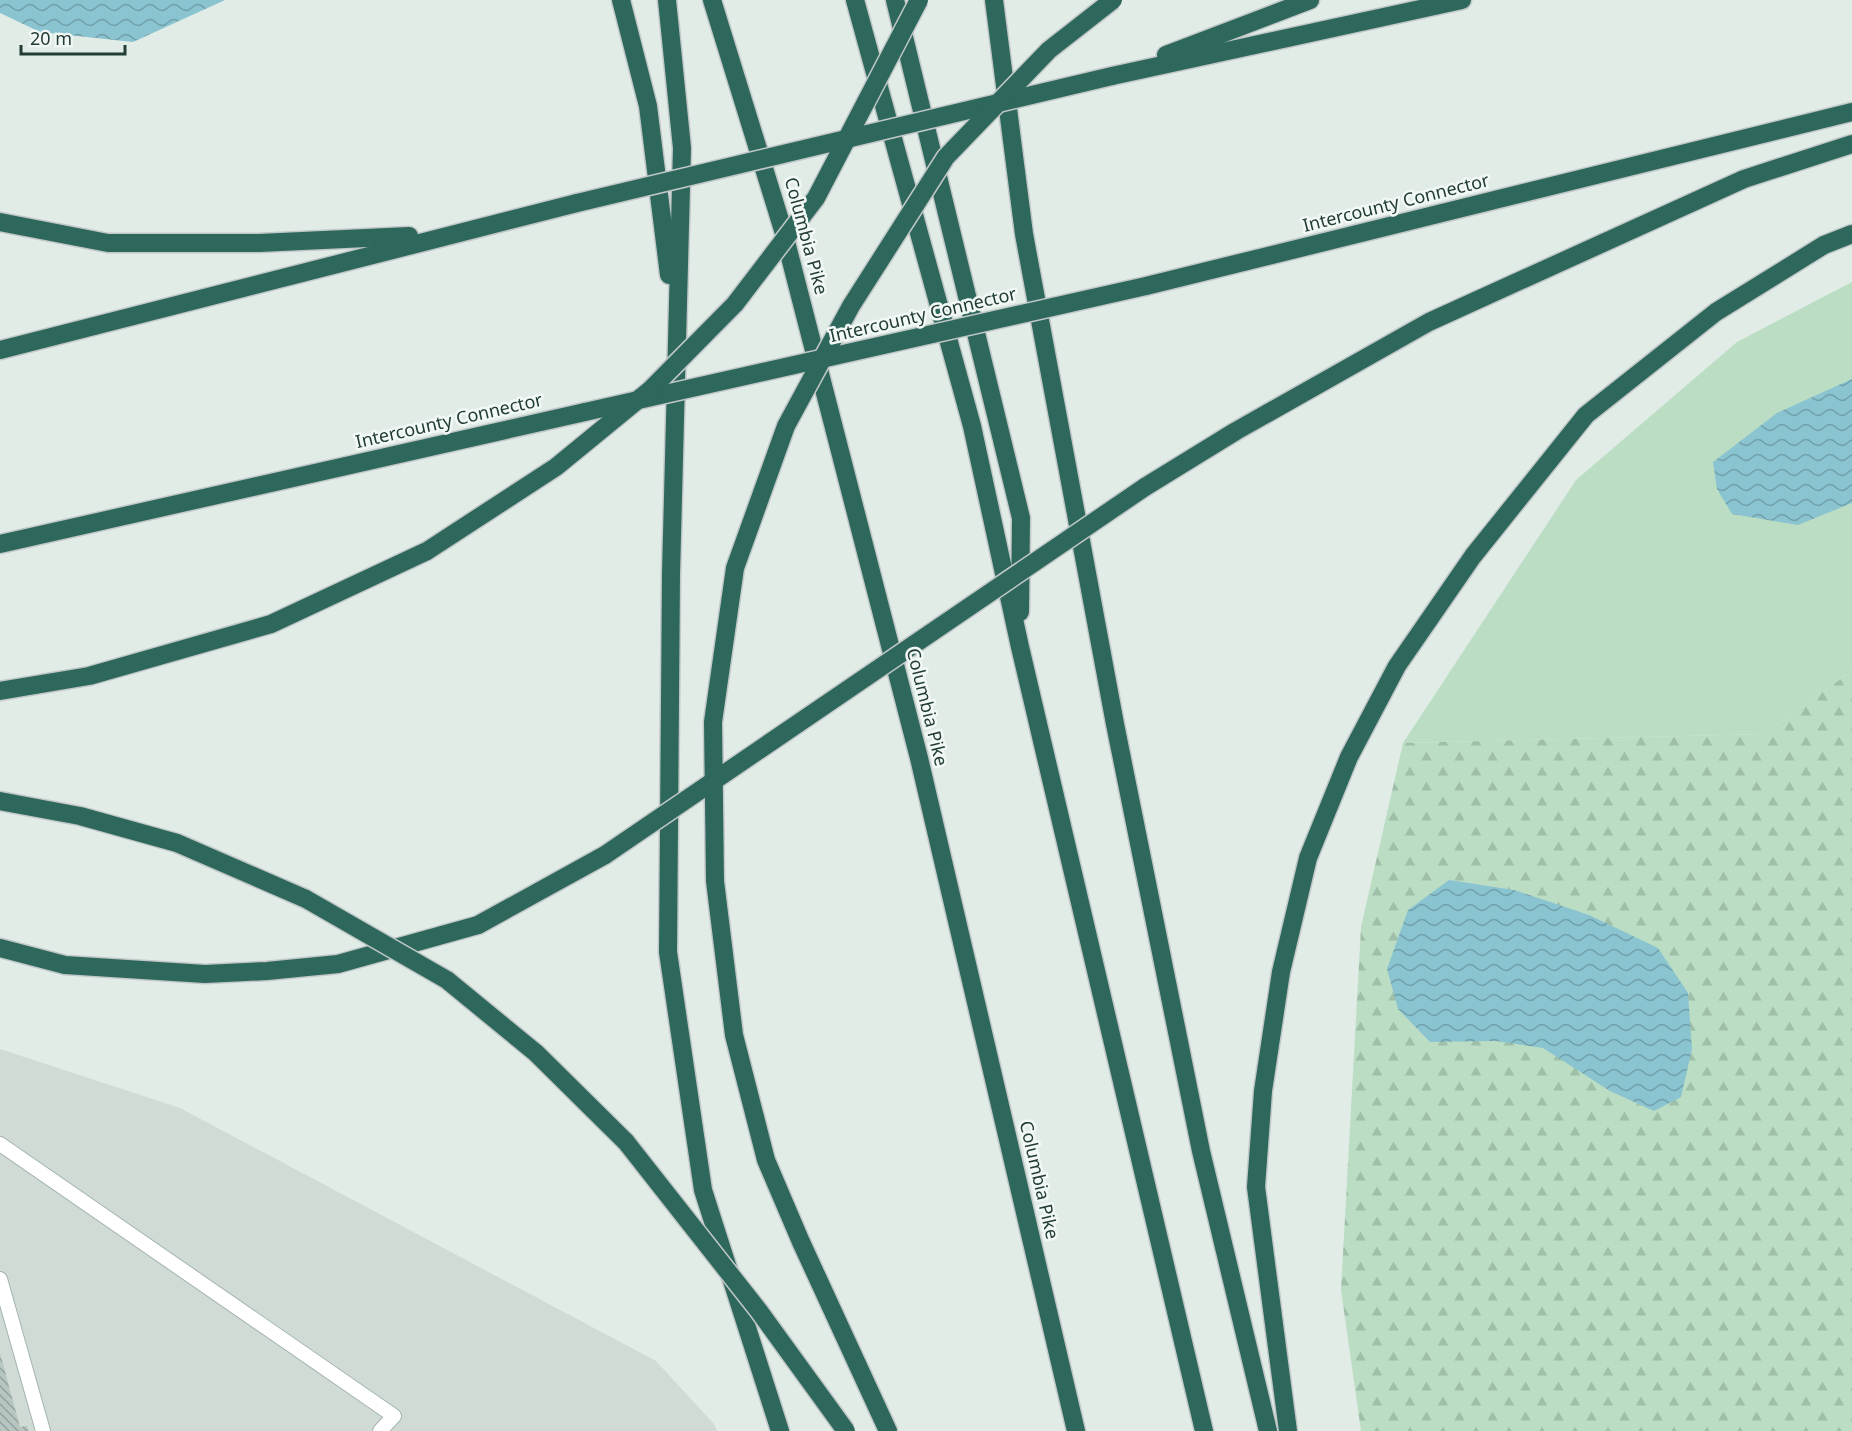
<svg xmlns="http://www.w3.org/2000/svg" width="1852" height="1431" font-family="'Noto Sans',sans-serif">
<defs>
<pattern id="forest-firs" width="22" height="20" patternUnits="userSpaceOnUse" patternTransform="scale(1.5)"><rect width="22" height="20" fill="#bbddc4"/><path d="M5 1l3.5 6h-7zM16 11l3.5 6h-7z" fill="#a0bfa9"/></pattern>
<pattern id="water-waves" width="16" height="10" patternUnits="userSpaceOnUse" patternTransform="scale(1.5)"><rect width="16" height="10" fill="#8ac4d0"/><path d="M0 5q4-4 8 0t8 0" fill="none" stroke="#70a0aa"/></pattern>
<pattern id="building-back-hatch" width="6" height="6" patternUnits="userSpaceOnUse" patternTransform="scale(1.5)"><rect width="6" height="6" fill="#b7c6c0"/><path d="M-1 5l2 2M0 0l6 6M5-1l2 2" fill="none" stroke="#94a29d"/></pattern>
</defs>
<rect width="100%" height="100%" fill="#e1ece7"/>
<path fill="#d0dbd6" d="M0,1049L180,1108L656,1361L714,1424L717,1431H0Z"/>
<path fill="#bbddc4" d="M1852,282V671L1763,734L1403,743L1576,480L1737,342Z"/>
<path fill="url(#forest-firs)" d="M1852,671V1431H1361L1341,1290L1361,927L1403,743L1763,734Z"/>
<g fill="url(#water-waves)">
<path d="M0,0H225L133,42L40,32L0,13Z"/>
<path d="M1852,379V503L1798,525L1732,514L1717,489L1713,462L1777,413Z"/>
<path d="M1449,880L1514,890L1589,915L1658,948L1688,993L1692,1049L1681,1097L1654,1111L1610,1091L1543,1048L1495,1041L1430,1042L1398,1009L1387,969L1408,910Z"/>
</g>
<path fill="url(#building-back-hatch)" d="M0,1353L20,1427L27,1426L29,1431H0Z"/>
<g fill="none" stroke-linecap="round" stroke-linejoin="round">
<g stroke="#a4b4ae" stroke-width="16">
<g id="lane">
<path d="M0,1144L394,1416L380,1431"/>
<path d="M0,1279L43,1431"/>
</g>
</g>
<g stroke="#c1c8c7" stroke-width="21">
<g id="highway">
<path d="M621,0L648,106L669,275"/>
<path d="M667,0L682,148L671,574L668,952L703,1190L780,1431"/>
<path d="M712,0L783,230L919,758L1076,1431"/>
<path d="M855,0L972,426L1020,647L1204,1431"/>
<path d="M895,0L1021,518L1020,612"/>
<path d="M994,0L1024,234L1115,724L1201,1151L1268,1431"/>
<path d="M1166,55L1310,0"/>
<path d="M1112,76L1462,0"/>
<path d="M0,222L108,243H259L409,236"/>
<path d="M1146,286L1852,112"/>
<path d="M0,350L577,203"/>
<path d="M1145,487L1236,431L1429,322L1744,179L1852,144"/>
<path d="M0,544L585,412"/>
<path d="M0,691L89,676L271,624L427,551"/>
<path d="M0,801L80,816L177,843L306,899"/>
<path d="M0,948L65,965L205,974L267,971L338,964L478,925L605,855"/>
<path d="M447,980L536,1053L626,1142"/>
<path d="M801,1242L888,1431"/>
<path d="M1288,1431L1256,1187L1263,1091L1281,972L1308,858L1349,757L1397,666L1473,556L1586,415L1716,312L1824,245L1852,234"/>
</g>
</g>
<use href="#lane" stroke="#fff" stroke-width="14"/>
<use href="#highway" stroke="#2e685d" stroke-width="18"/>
<g stroke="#c1c8c7" stroke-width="21" stroke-linecap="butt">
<g id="highway-bridge">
<path d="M577,203L1112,76"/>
<path d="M585,412L1146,286"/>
<path d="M427,551L556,467L650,390L735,304L816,198L919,0"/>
<path d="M605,855L1145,487"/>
<path d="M306,899L447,980"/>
<path d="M626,1142L759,1311L846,1431"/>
<path d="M801,1242L766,1160L734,1035L715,881L713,722L735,568L786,426L851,306L946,157L1049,50L1113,0"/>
</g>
</g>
<use href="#highway-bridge" stroke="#2e685d" stroke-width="18"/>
</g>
<g text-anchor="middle" stroke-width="5" stroke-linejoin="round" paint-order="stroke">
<g font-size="18" fill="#223c36" stroke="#f2f8f5">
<text transform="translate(1396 203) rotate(-14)" y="6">Intercounty Connector</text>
<text transform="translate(806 236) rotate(75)" y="6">Columbia Pike</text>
<text transform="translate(923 315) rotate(-13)" y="6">Intercounty Connector</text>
<text transform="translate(449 421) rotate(-13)" y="6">Intercounty Connector</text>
<text transform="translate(927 707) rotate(76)" y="6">Columbia Pike</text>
<text transform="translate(1039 1180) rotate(77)" y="6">Columbia Pike</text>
</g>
</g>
<path d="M21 45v9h104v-9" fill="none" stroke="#223c36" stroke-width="3"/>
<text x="30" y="45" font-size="18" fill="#223c36" stroke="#f2f8f5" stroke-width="4.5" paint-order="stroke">20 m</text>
</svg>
